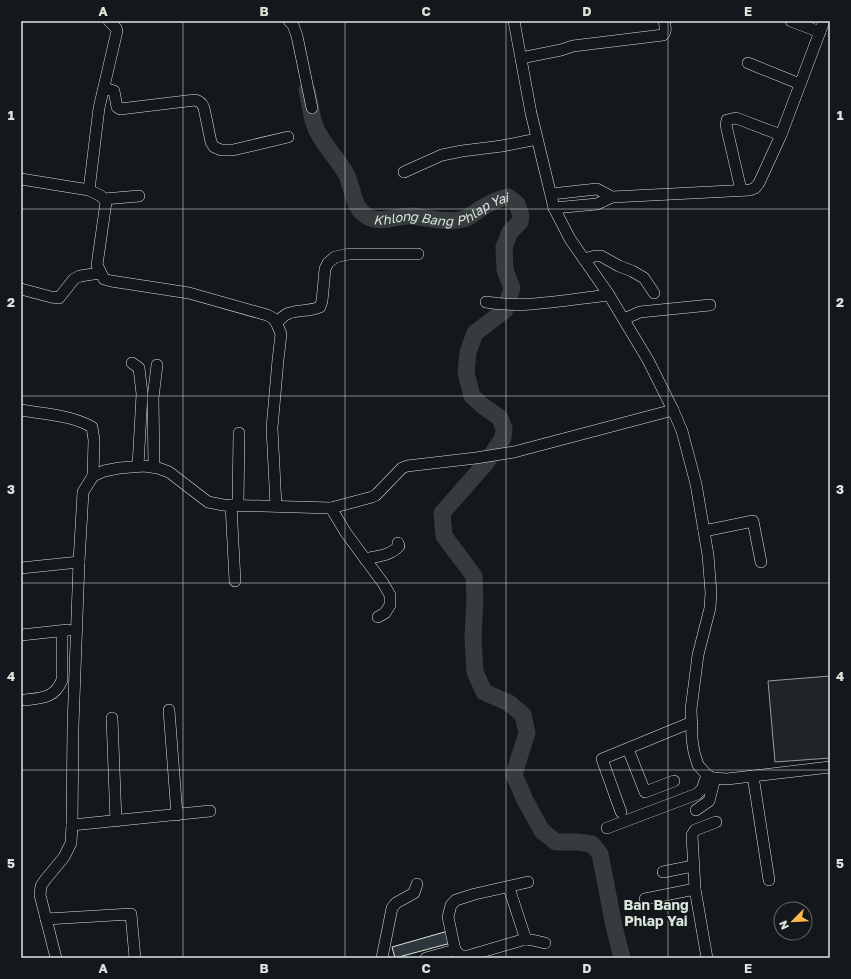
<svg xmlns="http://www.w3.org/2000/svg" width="851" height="979" font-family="'Golos Text',sans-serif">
<rect width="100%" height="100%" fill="#14181c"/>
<path fill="#202428" stroke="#939e99" d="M830,676V758L775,762L768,681Z"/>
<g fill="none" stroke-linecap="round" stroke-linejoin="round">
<path stroke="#363b3e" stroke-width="17" id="s1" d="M307,90C310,102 311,115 315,126C321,143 336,156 345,172C354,187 351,207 368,217C382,224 397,215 411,216C427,217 442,223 459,220C468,219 473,214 480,209C489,203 497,199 508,197L517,204L521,216L520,222L510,232L504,247L505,270L512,288L505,310L475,333L468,352L466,373L472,396L483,406L500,418L504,429L503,438L486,463L442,513L444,536L474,576L475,599L473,638L475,672L484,692L509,703L523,715L527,733L519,758L514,775L525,800L542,831L556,842H578L592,844L600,854L614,926L622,958"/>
</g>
<path fill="#2c363c" stroke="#d8e6dc" d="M448,931L451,943L395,958L392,947Z"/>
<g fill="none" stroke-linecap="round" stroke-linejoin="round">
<g stroke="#d8e6dc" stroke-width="12">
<g id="minor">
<path d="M289,21L293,25L297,36L312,108"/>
<path d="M514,21L531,113L554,208L570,239L609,295L648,360L673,410L682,431L696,484L708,555L711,593L710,608L698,655L691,709L692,739L694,752L698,765L707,775L712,778L727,779L830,767"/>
<path d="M791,21L820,32"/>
<path d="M521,58L561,50L573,46L663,35C667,31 665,26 664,21"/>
<path d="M748,63L800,84"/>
<path d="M104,88L114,91L117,107L120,109L195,100C200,101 202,103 204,108L211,142L214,147L221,150H233L288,137"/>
<path d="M404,172L442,155L462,151L502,146L537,139"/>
<path d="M21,179L89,190L101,196L106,202L97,265L104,279L111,281L189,293L267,315L273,318L277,324L281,334L278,360L272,428L276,506"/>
<path d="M89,190L99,108L117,31L116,28L109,21"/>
<path d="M741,190L726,125L727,120L736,118L781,135"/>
<path d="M551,194L597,189L612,197"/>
<path d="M104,199L139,196"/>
<path d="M554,208L597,204L612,197L750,190L755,188L759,183L781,135L824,21"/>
<path d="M584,259L595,256H601L619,266L632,271L644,278L654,293"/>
<path d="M21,289L51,297L59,298L74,279L80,276L100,273"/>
<path d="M486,302C525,309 570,299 609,295"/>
<path d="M624,319L640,312L710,305"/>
<path d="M277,324C287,306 304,314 320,307L322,301L325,269L328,263L335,257L349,254H418"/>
<path d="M132,363L139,368L142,394L138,466"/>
<path d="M21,410C44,414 71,415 92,427L94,440L93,476"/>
<path d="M154,467L153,398L157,365"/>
<path d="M231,505L235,581"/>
<path d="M238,505L239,433"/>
<path d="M331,508L346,533L383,583L390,595V605L385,613L378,617"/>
<path d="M704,531L753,521L761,562"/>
<path d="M365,559C377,556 390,556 399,546L398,543"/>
<path d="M21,568L79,562"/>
<path d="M21,635L68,630"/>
<path d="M25,700C42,698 55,698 62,680V631"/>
<path d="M169,710L177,815"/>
<path d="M112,718L116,821"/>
<path d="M628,749L645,792L674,781"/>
<path d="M753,776L769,880"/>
<path d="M696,810L709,801L715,778"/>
<path d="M621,812L602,759L692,722"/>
<path d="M72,825L210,811"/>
<path d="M607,828L697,794L702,789L707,775"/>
<path d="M663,872L693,866"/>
<path d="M510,891L526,940"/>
<path d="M645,899L695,889"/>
<path d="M46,919L131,914L135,958"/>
<path d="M455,950L461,956H468L522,940H532L545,943"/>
<path d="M56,958L40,895L41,886L45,880L64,857L71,843L72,825L73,726L79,562L83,492L93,476L104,471L119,468L144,466L158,468L169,472L208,502L223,505L331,508L372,497L376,495L402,468L407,466L476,458L514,452L673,410"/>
<path d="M382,958L392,908L396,903L414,893L417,884"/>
<path d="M426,958L455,950L448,917L451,905L456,900L475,894L528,882"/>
<path d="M707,958L695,889L692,835L695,830L716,822"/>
</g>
</g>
<use href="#minor" stroke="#14181c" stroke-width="11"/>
</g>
<path fill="none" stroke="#d8e6dc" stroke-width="1" stroke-opacity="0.55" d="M183,21V958M345,21V958M506,21V958M668,21V958M21,209H830M21,396H830M21,583H830M21,770H830"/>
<g text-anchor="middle" stroke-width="3" stroke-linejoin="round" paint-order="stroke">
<g font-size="13" font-style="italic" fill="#d8e6dc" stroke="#14181c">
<text dy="5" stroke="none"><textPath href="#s1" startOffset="220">Khlong Bang Phlap Yai</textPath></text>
</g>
<g font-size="14" font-weight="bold" fill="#d8e6dc" stroke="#14181c">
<text x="656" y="910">Ban Bang<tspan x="656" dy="16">Phlap Yai</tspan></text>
</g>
</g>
<rect width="851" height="979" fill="none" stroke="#14181c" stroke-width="44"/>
<g transform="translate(793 921) rotate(246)"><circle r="19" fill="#14181c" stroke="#626a69"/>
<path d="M0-3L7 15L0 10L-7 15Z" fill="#ffb74d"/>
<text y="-6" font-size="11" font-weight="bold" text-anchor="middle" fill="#d8e6dc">N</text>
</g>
<rect x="22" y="22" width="807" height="935" fill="none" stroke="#d8e6dc" stroke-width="1.5"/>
<g font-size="13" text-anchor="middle" font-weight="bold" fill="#d8e6dc">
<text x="103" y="16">A</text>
<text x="264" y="16">B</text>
<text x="426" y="16">C</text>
<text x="587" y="16">D</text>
<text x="748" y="16">E</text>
<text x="11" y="120">1</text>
<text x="840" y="120">1</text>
<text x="11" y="307">2</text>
<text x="840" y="307">2</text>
<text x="11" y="494">3</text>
<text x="840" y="494">3</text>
<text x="11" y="681">4</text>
<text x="840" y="681">4</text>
<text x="11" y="868">5</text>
<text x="840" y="868">5</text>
<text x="103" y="973">A</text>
<text x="264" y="973">B</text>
<text x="426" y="973">C</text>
<text x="587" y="973">D</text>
<text x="748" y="973">E</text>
</g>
</svg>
